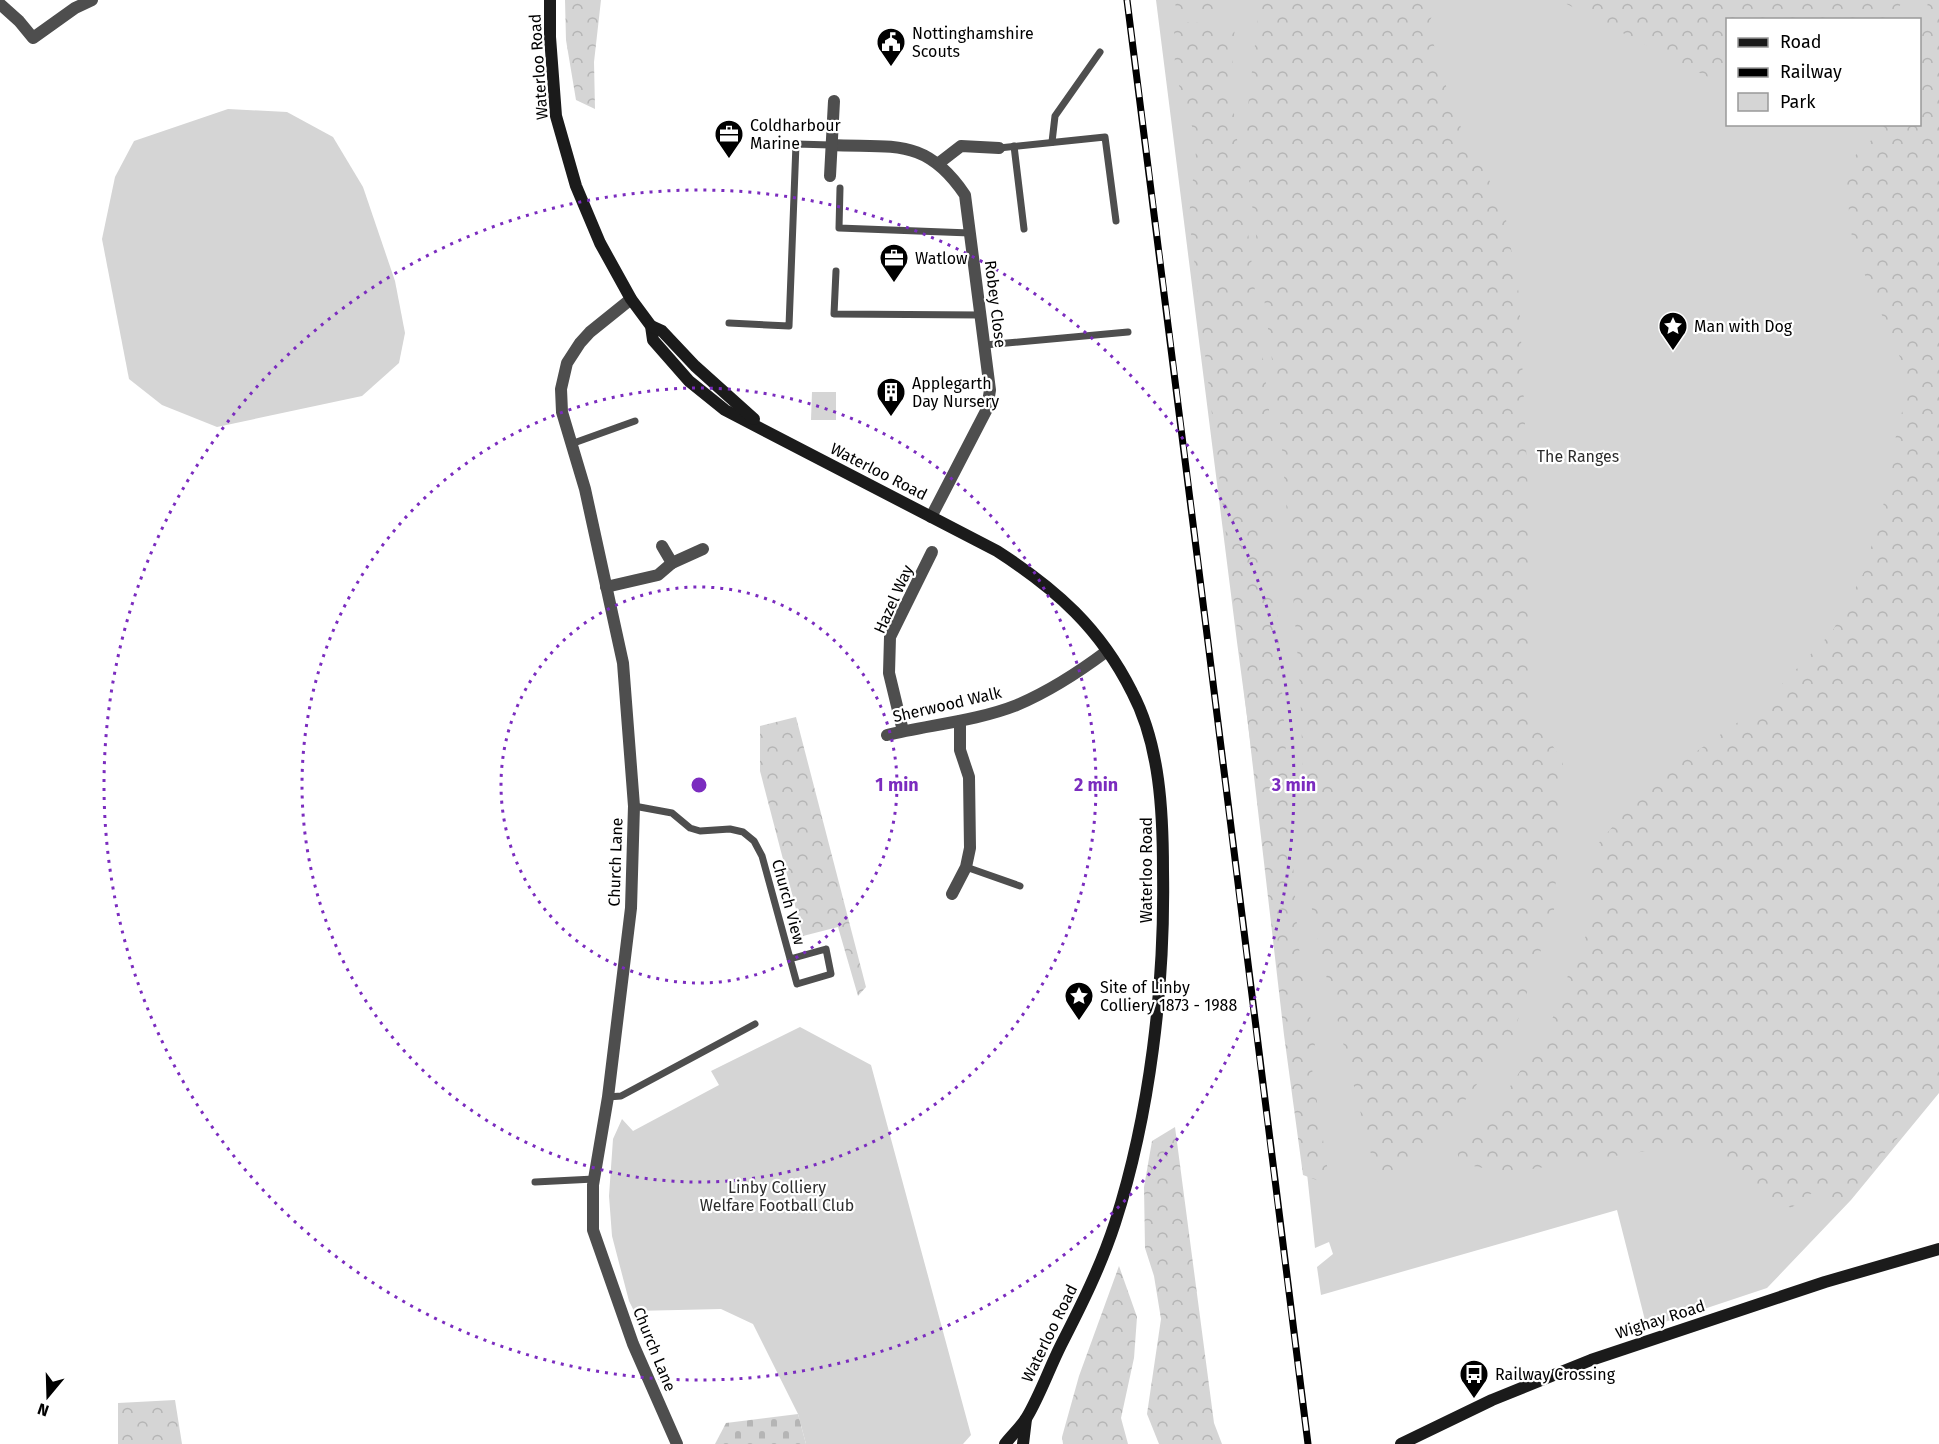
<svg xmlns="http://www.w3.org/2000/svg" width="1939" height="1444" font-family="'Fira Sans',sans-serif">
<defs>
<pattern id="forest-crowns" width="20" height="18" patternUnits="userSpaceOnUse" patternTransform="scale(1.5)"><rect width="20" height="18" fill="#d5d5d5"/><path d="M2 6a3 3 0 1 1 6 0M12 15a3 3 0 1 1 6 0" fill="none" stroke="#b5b5b5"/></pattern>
<pattern id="cemetery-stones" width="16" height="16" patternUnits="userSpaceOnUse" patternTransform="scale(1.5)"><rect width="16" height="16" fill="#d5d5d5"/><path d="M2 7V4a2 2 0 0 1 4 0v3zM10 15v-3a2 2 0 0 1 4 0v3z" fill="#b5b5b5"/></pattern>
</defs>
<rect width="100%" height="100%" fill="#fff"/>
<g fill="#d5d5d5" fill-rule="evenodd">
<path d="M1156,0H1939V1093L1851,1200L1767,1288L1647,1328L1617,1210L1321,1295L1317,1267L1333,1254L1329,1242L1315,1248L1303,1136L1237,642ZM1728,20H1920V124H1728Z"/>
<path d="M228,109L287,112L333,137L363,187L395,281L405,333L399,363L362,396L217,427L162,405L129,379L102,239L115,177L134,141Z"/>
<path d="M812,392H836V420H811Z"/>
<path d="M800,1027L871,1065L971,1435L963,1444H806L798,1414L753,1324L721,1309L634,1311L629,1301L612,1236L609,1196L613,1139L622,1119L633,1131L719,1085L711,1071Z"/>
</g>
<g fill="url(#forest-crowns)">
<path d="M565,0H601L594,62L595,109L576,100L566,40Z"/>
<path d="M1175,0H1226L1225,12L1176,10Z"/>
<path d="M1260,0H1439L1428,25L1455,116L1504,208L1519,295L1530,533L1532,711L1563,763L1554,910L1513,1035L1452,1118L1379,1186L1321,955L1307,884L1300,687L1280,422L1244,142Z"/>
<path d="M1559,0H1902L1895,19L1728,20L1727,87Z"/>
<path d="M1929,0H1939V1089L1838,1208L1812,1193L1791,1208L1773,1198L1710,1141L1507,1173L1459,1163L1457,1149L1496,1108L1550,1025L1574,959L1592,924V851L1646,787L1761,706L1832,632L1864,572L1891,478L1896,435L1910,381L1853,247L1844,166L1883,129L1884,125L1920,124V28Z"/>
<path d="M1174,22L1235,24L1231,88L1274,452L1276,596L1298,942L1316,1052L1312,1069L1330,1185L1303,1175L1284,1035L1189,216L1197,142L1175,73Z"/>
<path d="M796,717L866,987L858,996L838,927L803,936L760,771V726Z"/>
<path d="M1175,1127L1214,1423L1222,1444H1159L1147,1414L1161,1319L1154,1276L1145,1248L1144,1187L1152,1141Z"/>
<path d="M1119,1266L1137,1317L1134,1358L1121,1418L1128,1444H1063L1062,1437L1079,1376Z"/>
<path d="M175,1400L182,1444H118V1403Z"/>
</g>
<path fill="url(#cemetery-stones)" d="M798,1414L806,1444H715L726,1423Z"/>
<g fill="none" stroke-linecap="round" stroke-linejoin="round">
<g stroke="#4e4e4e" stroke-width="7">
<path d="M1052,142L1055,116L1100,52"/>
<path d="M1014,146L1024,229"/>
<path d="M999,148L1105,137L1116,221"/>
<path d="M840,188L839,228L970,233"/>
<path d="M836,271L834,314L981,315"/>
<path d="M729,323L789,326L796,144L831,145"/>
<path d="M985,345L1128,332"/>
<path d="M571,444L635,421"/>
<path d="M634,806L672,813L690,828L700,831L730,829L743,832L754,841L762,856L797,984L831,974L826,949L790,959"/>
<path d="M966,867L1020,886"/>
<path d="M608,1097L621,1096L755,1024"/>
<path d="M535,1182L594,1179"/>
</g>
<g stroke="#4e4e4e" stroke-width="12">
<path d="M0,4L19,21L33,38L75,8L92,0"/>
<path d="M831,145C894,148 926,137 965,195L990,390L987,409L931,517"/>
<path d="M939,163L961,146L999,148"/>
<path d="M830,176L834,101"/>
<path d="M631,299L590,332L580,343L567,363L561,389L562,412L585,489L623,663L634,806L631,908L608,1097L593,1185V1230L633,1344L677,1444"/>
<path d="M662,546L672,563"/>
<path d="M606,587L658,575L672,563L703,549"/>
<path d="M903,731L889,673L890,637L932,552"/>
<path d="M887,735C928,725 977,721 1017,705C1050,691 1079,672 1107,651"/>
<path d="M952,894L966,867L970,848L969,777L960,750V721"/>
</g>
<g stroke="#1b1b1b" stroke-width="12">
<path d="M550,0V37L556,116L576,186L600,243L631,299L651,326L653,340L689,381L725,410L997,551C1056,589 1100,628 1132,692C1160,745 1163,812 1163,871C1165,986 1150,1114 1115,1223C1101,1266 1081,1306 1061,1345C1049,1369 1040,1395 1027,1417C1021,1427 1012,1435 1005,1444"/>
<path d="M651,326L662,331L695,366L754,419"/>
<path d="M1023,1444L1026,1419"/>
<path d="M1401,1444L1492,1400L1591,1360L1825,1282L1939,1249"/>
</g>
<g stroke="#000" stroke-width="7">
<path id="rail" d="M1127,0C1189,481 1247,963 1308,1444"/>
</g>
<use href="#rail" stroke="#fff" stroke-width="4.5" stroke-dasharray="14" stroke-linecap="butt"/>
</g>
<g fill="none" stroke="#7b2cbf" stroke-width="3" stroke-dasharray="3 6">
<circle cx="699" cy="785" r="198"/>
<circle cx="699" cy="785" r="397"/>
<circle cx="699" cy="785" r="595"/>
</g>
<defs>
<g id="civic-pin" transform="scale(1.5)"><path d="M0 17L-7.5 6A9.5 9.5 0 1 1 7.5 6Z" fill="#000" stroke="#fff"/><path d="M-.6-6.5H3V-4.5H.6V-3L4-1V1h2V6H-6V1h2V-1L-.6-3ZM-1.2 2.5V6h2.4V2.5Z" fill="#fff"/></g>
<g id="office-pin" transform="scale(1.5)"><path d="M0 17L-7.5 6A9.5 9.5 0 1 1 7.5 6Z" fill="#000" stroke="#fff"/><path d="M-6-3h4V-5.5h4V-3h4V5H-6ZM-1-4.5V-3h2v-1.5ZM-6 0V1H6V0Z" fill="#fff"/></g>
<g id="sight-pin" transform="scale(1.5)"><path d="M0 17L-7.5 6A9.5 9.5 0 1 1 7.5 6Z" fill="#000" stroke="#fff"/><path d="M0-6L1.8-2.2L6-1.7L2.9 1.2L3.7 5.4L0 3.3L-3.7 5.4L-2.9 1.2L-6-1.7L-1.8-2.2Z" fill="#fff"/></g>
<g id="building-pin" transform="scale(1.5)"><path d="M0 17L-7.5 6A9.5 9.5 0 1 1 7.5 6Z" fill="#000" stroke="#fff"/><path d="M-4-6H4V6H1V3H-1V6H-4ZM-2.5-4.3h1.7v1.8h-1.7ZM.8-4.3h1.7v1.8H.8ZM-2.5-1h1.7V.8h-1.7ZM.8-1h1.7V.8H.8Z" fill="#fff"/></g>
<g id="bus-pin" transform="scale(1.5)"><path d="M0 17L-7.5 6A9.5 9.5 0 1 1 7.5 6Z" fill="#000" stroke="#fff"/><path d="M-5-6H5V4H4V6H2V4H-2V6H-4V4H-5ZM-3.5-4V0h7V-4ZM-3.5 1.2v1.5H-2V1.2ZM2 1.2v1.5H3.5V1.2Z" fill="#fff"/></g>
</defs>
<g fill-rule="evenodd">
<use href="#civic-pin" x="891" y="42"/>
<use href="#office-pin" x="729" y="134"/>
<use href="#office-pin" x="894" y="258"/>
<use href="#sight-pin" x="1673" y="326"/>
<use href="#building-pin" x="891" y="392"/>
<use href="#sight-pin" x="1079" y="996"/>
<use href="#bus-pin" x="1474" y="1374"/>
</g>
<g text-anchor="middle" stroke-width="4.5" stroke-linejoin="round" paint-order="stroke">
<g font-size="16" fill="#000" stroke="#fff" text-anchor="start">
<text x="912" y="39">Nottinghamshire<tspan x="912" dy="18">Scouts</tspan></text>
<text x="750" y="131">Coldharbour<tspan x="750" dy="18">Marine</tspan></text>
<text x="915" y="264">Watlow</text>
<text x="1694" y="332">Man with Dog</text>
<text x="912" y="389">Applegarth<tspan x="912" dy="18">Day Nursery</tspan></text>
<text x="1100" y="993">Site of Linby<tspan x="1100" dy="18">Colliery 1873 - 1988</tspan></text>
<text x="1495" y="1380">Railway Crossing</text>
</g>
<g font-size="16" fill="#000" stroke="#fff">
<text transform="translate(538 67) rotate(-94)" y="6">Waterloo Road</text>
<text transform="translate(996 304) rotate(83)" y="6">Robey Close</text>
<text transform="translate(879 471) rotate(27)" y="6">Waterloo Road</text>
<text transform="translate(893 599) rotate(-66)" y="6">Hazel Way</text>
<text transform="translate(947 704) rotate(-13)" y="6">Sherwood Walk</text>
<text transform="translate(615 862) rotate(-88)" y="6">Church Lane</text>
<text transform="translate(1146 870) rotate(-90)" y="6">Waterloo Road</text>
<text transform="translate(789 902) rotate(75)" y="6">Church View</text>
<text transform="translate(1660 1319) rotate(-18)" y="6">Wighay Road</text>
<text transform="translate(1049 1333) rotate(-64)" y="6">Waterloo Road</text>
<text transform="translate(655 1349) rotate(68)" y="6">Church Lane</text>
</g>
<g font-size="16" fill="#2c2c2c" stroke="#fff">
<text x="1578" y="462">The Ranges</text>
<text x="777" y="1193">Linby Colliery<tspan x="777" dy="18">Welfare Football Club</tspan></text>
</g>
</g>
<circle cx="699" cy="785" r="9" fill="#7b2cbf" stroke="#fff" stroke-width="3"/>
<g font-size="18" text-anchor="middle" font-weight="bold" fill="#7b2cbf" stroke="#fff" stroke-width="4.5" stroke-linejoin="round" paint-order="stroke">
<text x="897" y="791">1 min</text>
<text x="1096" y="791">2 min</text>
<text x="1294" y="791">3 min</text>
</g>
<rect x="1726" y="18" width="195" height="108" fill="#ffffff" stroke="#999999" stroke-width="1.5"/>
<rect x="1738" y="38" width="30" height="9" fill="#1b1b1b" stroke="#999999" stroke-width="1.5"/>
<text x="1780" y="48" font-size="18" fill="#000000">Road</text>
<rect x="1738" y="68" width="30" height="9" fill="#000000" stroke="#999999" stroke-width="1.5"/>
<text x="1780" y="78" font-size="18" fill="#000000">Railway</text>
<rect x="1738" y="93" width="30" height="18" fill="#d5d5d5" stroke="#999999" stroke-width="1.5"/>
<text x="1780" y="108" font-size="18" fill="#000000">Park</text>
<g transform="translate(48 1396) rotate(199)" stroke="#ffffff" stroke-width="4.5" paint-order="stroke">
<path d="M0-4.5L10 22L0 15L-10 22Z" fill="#000000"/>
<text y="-9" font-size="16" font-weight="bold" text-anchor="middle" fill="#000000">N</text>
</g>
</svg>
